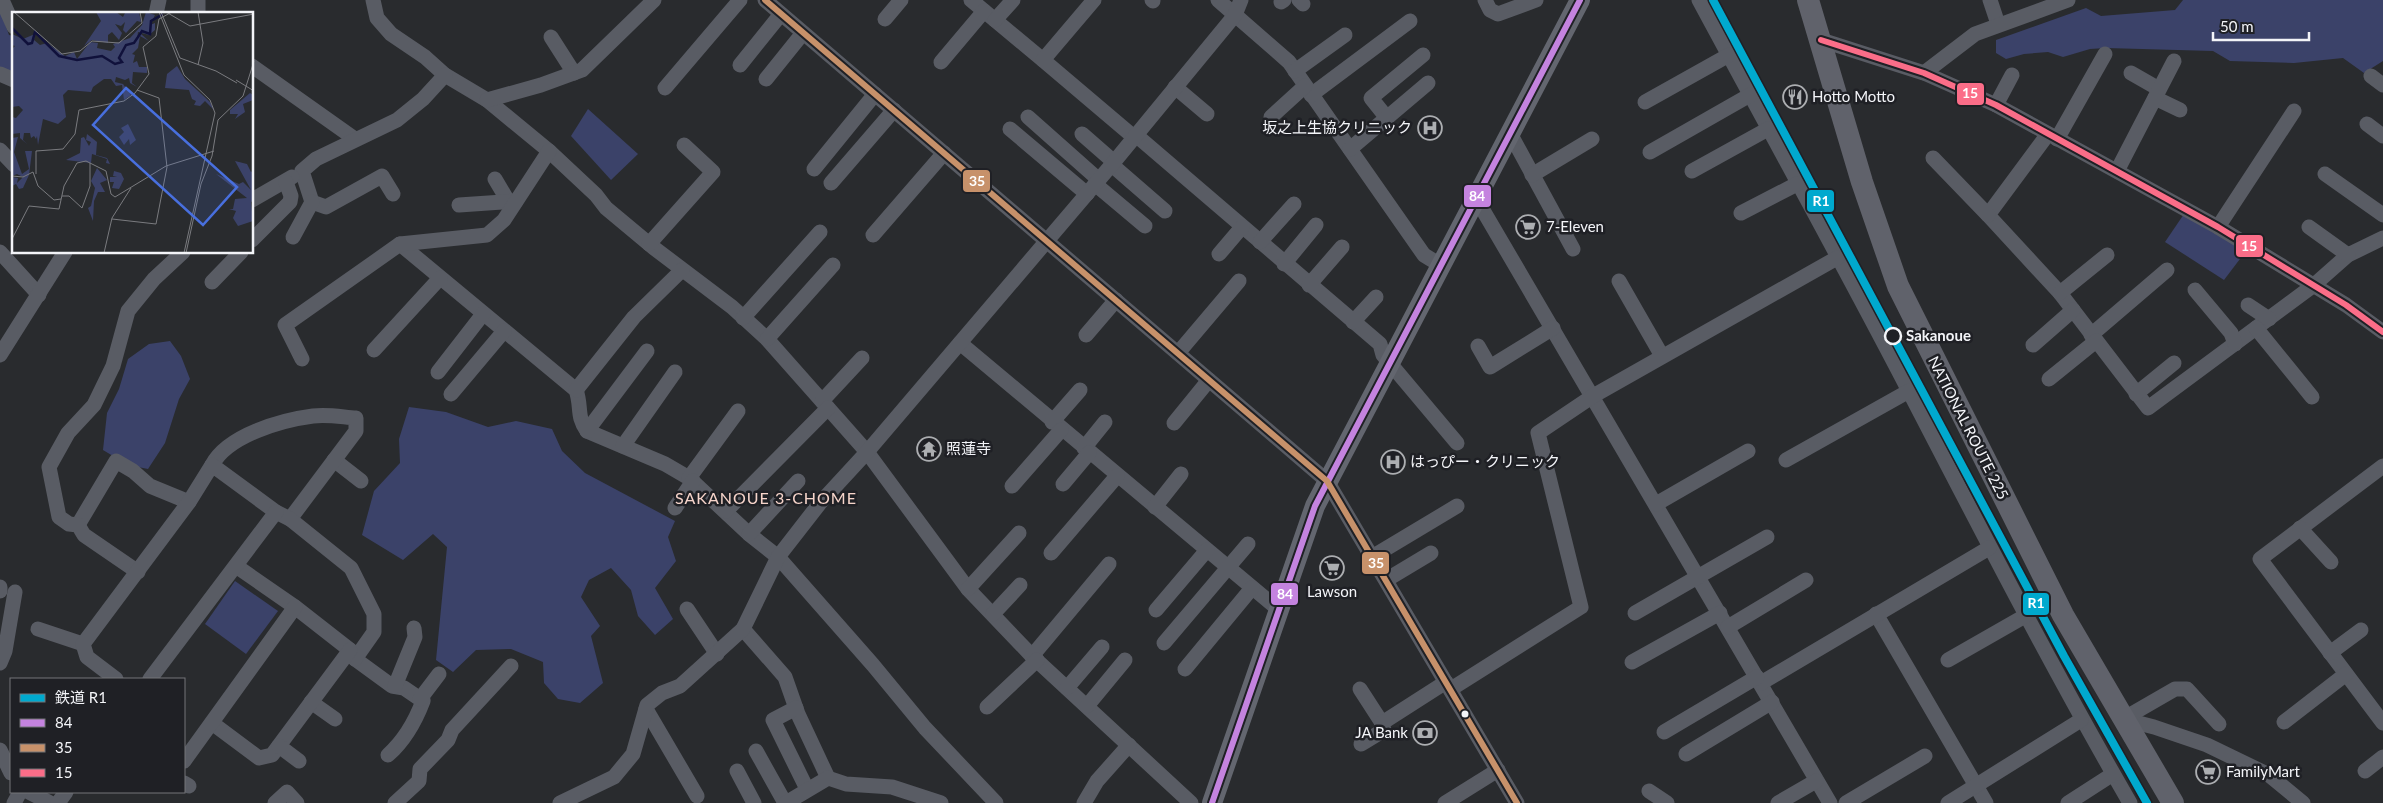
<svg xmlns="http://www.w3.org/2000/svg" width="2383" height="803" font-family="Lato,'Noto Sans JP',sans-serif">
<rect width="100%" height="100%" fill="#292b2e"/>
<g fill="#3b4269">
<path d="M2183,0H2383V61L2364,73L2343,58L2294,63L2230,61L2213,51L2106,48L2090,49L2063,57L2048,52L2024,54L2006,59L1996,53V40L2086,8L2101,16L2175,10Z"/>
<path d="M0,9L9,35L14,36V73L0,67Z"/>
<path d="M588,109L638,154L611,180L571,136Z"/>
<path d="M2184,214L2246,251L2224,280L2165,242Z"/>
<path d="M170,341L181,356L190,379L179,399L165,443L148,469L128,465L103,450L107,413L119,389L128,359L149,344Z"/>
<path d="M409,407L446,412L488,427L516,421L552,429L562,451L585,473L675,521L668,537L676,561L655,588L673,619L655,635L638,616L631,590L611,568L589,580L581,597L600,626L591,636L603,683L580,703L558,699L544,683L543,662L511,649L476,650L453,672L436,660L447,547L433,534L403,560L362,535L374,491L400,463L399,439Z"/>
<path d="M235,581L278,611L246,654L205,624Z"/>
</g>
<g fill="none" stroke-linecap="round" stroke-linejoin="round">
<g stroke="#595c64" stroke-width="15">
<path d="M2,0L14,27"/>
<path d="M198,0V14"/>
<path d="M373,0L377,18L391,34L425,57L445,75L487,100L549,151L596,195L606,208L654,248L732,307L767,339L867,452L968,589L1032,656L1191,803"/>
<path d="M765,0L1327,481L1517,803"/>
<path d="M971,0L1043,60"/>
<path d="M1094,0L1043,60L1135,138"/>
<path d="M1152,0L1153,1"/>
<path d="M1218,0L1289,62L1424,255L1442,266"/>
<path d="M1299,0L1303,4"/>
<path d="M1485,0L1490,10L1498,14L1536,0"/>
<path d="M1699,0C1769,130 1841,260 1909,391C1981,530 2052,668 2130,803"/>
<path d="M1990,0L1998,24"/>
<path d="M1281,2L1284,0"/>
<path d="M156,14L159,0"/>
<path d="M885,19L901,0"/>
<path d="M995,20L1013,0"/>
<path d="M551,37L574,73"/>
<path d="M1821,40L1924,73L1996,105L2218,227L2346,305L2383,332"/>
<path d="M941,62L984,11"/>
<path d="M740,65L781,14"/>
<path d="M252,66L355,139"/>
<path d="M1295,71L1345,35"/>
<path d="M1924,73L1975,34L2068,0"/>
<path d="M2131,73L2159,89"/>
<path d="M0,74L14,80"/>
<path d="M2371,76L2383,85"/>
<path d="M766,79L803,33"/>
<path d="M1175,87L1207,114"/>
<path d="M665,88L740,0"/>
<path d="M1311,95L1410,21"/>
<path d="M2155,98L2180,110"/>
<path d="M487,100L541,85L582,70L654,0"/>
<path d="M1645,102L1729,55"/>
<path d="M1996,105L2012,75"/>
<path d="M1028,117L1099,180"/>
<path d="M1271,117L1305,86"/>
<path d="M1387,118L1371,98L1423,55"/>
<path d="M2367,124L2383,136"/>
<path d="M1010,129L1087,194"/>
<path d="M1082,134L1114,162"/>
<path d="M2048,134L1988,215L2060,293L2148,408L2314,285L2348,255L2383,238"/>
<path d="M1511,135L1573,249"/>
<path d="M1137,136L1380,344L1383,355L1457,443"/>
<path d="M2057,139L2105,54"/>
<path d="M1350,149L1428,83"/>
<path d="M0,150L14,165"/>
<path d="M1650,152L1750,95"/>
<path d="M1933,158L1988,215"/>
<path d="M1112,165L1165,211"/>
<path d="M814,169L875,94"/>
<path d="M1692,171L1768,129"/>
<path d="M2117,171L2174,61"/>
<path d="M2325,174L2383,215"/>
<path d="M1532,175L1592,139"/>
<path d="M495,179L508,201"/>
<path d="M831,183L894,110"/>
<path d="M1095,184L1145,226"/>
<path d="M393,194L382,176L326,207L312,202L302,171L316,159L397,120L423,99L445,75"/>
<path d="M252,200L292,177"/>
<path d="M1477,200L1830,803"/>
<path d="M459,205L516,201"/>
<path d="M1741,213L1797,184"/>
<path d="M2218,227L2294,111"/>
<path d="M2309,227L2348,255"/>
<path d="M873,235L944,153"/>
<path d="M293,237L312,202"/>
<path d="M252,240L290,202L291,196L286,182"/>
<path d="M1260,242L1294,204"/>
<path d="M400,244L576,390C582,407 576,416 587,431L665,464L689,478L749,534L778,557L873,665L925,728L996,803"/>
<path d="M649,244L713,172L684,145"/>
<path d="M0,252L39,295"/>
<path d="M1219,254L1242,227"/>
<path d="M1284,264L1316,225"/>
<path d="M1619,281L1662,356"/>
<path d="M212,282L241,252"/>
<path d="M1309,285L1342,247"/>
<path d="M2195,290L2231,333L2235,344"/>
<path d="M2060,293L2107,255"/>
<path d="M2248,305L2269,319"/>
<path d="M743,318L820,232"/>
<path d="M1353,322L1376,297"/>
<path d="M2256,328L2312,397"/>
<path d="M1086,335L1116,300"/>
<path d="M2091,335L2167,270"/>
<path d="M767,339L833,265"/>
<path d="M960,343L1278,609"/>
<path d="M2033,345L2073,310"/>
<path d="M1478,346L1490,367L1553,328"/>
<path d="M374,350L440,278"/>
<path d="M1178,353L1239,281"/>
<path d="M0,355L65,252"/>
<path d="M302,359L285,325L400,244L487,235L504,220L549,151"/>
<path d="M438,372L483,314"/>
<path d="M2049,379L2096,341"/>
<path d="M576,390L634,317L682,270"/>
<path d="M451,394L504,331"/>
<path d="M2136,394L2174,363"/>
<path d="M822,401L862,358"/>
<path d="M1052,422L1080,390"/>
<path d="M1174,423L1209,380"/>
<path d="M587,431L647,351"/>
<path d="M623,446L675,372"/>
<path d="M1084,448L1105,422"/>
<path d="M334,460L361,481"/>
<path d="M1786,460L1909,391"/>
<path d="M212,465C228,435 282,420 313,416C327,414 342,417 356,418V431L290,519"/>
<path d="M2383,466L2260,559L2383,723"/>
<path d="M689,478L738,411"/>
<path d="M1063,484L1089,453"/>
<path d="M1012,486L1061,430"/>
<path d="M1656,504L1748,451"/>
<path d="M1155,507L1181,474"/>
<path d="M675,508L693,481"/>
<path d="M726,511L828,408"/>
<path d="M78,525L116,461L133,471L150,486L189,502"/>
<path d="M2300,528L2331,562"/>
<path d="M749,534L798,481"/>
<path d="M1051,553L1117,476"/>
<path d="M1372,557L1457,506"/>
<path d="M236,566L295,607L350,650L355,659L392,686L404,688L423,701C415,722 405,740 388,755"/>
<path d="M138,572L84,535L78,525L69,524L59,517L49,467L68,433L94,405L113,366L128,311L154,279L183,252"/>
<path d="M1386,580L1431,553"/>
<path d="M0,587V591"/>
<path d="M968,589L1019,533"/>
<path d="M687,609L717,654"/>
<path d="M1156,610L1207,550"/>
<path d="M1635,613L1767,537"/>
<path d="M993,614L1020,585"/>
<path d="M1876,614L1986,803"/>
<path d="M1728,627L1806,580"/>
<path d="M38,629L83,644"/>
<path d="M743,629L785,677L798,714L828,778"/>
<path d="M1164,643L1248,544"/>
<path d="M2330,653L2361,630"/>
<path d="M1032,656L1109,564"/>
<path d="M1948,660L2025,616"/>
<path d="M1632,662L1720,613"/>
<path d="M0,663L5,651L15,592"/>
<path d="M1185,669L1252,588"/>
<path d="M116,679L87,657L83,644L189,502L212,465L276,512L290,519L351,568L374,614V632L355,659"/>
<path d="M150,679L276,512"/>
<path d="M1761,683L1989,548"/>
<path d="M395,686L415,637L414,628"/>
<path d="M1067,688L1102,647"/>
<path d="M1360,689L1382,723"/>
<path d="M1451,689L1581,607L1538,433L1593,396L1837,258"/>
<path d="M420,699L439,674"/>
<path d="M311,702L335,719"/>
<path d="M1087,706L1125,660"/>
<path d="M987,707L1037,660"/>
<path d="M796,708L773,720L807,789"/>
<path d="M646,709L697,796"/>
<path d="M2123,719L2154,727L2207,745L2269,775L2303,803"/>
<path d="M2123,719L2175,689H2187L2219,724"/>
<path d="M2284,722L2346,674"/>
<path d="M212,723L259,758L272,755L350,650"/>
<path d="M1664,732L1757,677"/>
<path d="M1361,744L1384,730L1382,723L1446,682"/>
<path d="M279,746L299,761"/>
<path d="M0,750L11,773"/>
<path d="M756,751L785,803"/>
<path d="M1686,754L1772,702"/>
<path d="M184,761L295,607"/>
<path d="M737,771L754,803"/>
<path d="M2365,771L2383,757"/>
<path d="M184,783L189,786"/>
<path d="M1649,791L1667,803"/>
<path d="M29,792L50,803"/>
<path d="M14,803L20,792"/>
<path d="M58,803L66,792"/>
<path d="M275,803L287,792L297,803"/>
<path d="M395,803L419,781L420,769L448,740L452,730L511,666"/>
<path d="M560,803L614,777L633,754L647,705L662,693L680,686L743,629L778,557L820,503L867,452L1114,162L1235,15L1241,0"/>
<path d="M786,803L828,778L846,784L892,787L941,803"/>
<path d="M1084,803L1097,781L1129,745"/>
<path d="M1445,803L1498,770"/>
<path d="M1778,803L1816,781"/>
<path d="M1846,803L1925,756"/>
<path d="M1948,803L2081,720"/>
<path d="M2068,803L2113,774"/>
</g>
<path stroke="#63666f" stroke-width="20" d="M1212,803L1315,506L1580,0"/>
<path stroke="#60626b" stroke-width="22" d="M1808,0L1862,182L1898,286L2063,615L2173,803"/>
<g stroke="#1f2025" stroke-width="10">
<path id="bus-1" d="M1212,803L1315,506L1580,0"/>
</g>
<g stroke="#1f2025" stroke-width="10">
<path id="bus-2" d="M765,0L1327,481L1517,803"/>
</g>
<g stroke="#1f2025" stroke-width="10">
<path id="bus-3" d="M1821,40L1924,73L1996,105L2218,227L2346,305L2383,332"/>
</g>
<use href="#bus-1" stroke="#c483df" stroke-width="6"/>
<use href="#bus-2" stroke="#c7916a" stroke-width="6"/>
<use href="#bus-3" stroke="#fb6d88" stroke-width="6"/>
<g stroke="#1f2025" stroke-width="11">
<path id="rail-1" d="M1713,0L2064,656L2147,803"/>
</g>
<use href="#rail-1" stroke="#00a9ce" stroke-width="8"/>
</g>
<defs>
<g id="restaurant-ring" transform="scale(1.25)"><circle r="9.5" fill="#1f2025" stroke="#acaeb1" stroke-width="1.5"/><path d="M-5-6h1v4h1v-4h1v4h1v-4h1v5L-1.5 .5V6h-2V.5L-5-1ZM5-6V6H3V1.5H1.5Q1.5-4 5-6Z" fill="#acaeb1"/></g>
<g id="hospital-ring" transform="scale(1.25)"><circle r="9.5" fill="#1f2025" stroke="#acaeb1" stroke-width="1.5"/><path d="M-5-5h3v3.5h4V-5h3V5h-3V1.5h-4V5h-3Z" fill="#acaeb1"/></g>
<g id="supermarket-ring" transform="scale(1.25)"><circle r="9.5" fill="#1f2025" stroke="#acaeb1" stroke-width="1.5"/><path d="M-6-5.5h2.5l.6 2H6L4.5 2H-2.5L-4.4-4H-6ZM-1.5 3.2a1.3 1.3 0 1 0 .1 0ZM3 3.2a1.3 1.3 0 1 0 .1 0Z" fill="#acaeb1"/></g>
<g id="temple-ring" transform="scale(1.25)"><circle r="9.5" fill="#1f2025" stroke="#acaeb1" stroke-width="1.5"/><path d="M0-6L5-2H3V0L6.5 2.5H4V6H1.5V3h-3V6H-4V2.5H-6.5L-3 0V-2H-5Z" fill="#acaeb1"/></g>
<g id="bank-ring" transform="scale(1.25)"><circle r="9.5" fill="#1f2025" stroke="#acaeb1" stroke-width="1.5"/><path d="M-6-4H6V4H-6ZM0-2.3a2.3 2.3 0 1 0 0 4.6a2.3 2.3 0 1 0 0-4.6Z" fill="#acaeb1"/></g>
</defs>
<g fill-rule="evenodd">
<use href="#restaurant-ring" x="1795" y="97"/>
<use href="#hospital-ring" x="1430" y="128"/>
<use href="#supermarket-ring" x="1528" y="227"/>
<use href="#temple-ring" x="929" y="449"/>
<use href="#hospital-ring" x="1393" y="462"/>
<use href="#supermarket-ring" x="1332" y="568"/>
<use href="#bank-ring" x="1425" y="733"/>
<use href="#supermarket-ring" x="2208" y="772"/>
</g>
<circle fill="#1f2025" stroke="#f3f4f8" stroke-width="2.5" cx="1893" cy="336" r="8"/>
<circle fill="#f3f4f8" stroke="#1f2025" stroke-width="2" cx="1465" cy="714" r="4.5"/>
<g text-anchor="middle" stroke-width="5" stroke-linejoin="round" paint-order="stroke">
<g font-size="15" fill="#f3f4f8" stroke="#1f2025" text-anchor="start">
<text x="1812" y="102">Hotto Motto</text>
<text x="1412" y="133" text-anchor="end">坂之上生協クリニック</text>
<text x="1546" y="232">7-Eleven</text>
<text x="946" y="454">照蓮寺</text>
<text x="1410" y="467">はっぴー・クリニック</text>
<text x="1332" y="597" text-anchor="middle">Lawson</text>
<text x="1408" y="738" text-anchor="end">JA Bank</text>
<text x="2226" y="777">FamilyMart</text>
</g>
<g font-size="15" font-weight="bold" fill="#f3f4f8" stroke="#1f2025" text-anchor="start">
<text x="1906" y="341">Sakanoue</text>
</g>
<g font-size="15" fill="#f3f4f8" stroke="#1f2025">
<text transform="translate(1968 428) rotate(63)" y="5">NATIONAL ROUTE 225</text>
</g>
<g font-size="16" letter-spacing="1" fill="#f6d4ca" stroke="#1f2025">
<text x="766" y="504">SAKANOUE 3-CHOME</text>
</g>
</g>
<g transform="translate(12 12)">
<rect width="241" height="241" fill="#292b2e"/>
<path d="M84,0H104L111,5L113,1L110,0H127L129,10L125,9L114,21L111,18L113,10L109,14L103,12L110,21L107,28L100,20L96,23V31L80,28L72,34L89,9ZM134,0L143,3L138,13L143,11V18L137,23L126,20L125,27L129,22L137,29L128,24L126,36L120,42L123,43L121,51L125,49L127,55H135V61L121,60L120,71L125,75L118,71L117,66L113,68L104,65L103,70L111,72L119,83L112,88L110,73L104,74L99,67H92L81,75L79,80L56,78L51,83L54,105L46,112L31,107L26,133L25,124L24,127L22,124L19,126L18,121H12L11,128L15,132L8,126V121L0,122V105L4,106L11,98L7,94L0,95V37L3,34L0,33V22L11,27L23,22L22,28L28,33L35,31L53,44L62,40L65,47L78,30L86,31L85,36L99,39L103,35L101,32L118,26L130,13ZM165,54L173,67L198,90L202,98L193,89L188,94L182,93L184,89L180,87L177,78L153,76L155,62ZM238,81L241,83V88L231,92L233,100L223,107L226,102H218V98ZM116,112L124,128L118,133L117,127L112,133L107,125L112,120L109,116ZM75,122L85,130L84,143L95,146L98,152L94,151L95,147L80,142L79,151L54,148L68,141L69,126L72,125L77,134L79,130L74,128ZM6,125L2,140L10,162L17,157L13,139H20L17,163L11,176L7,177L4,172L0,174V165L6,166L5,171L11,165L5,162L0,164V126ZM223,149L235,152L239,160L242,158L241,189L239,190L241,209L226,214L221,206L224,199L217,197H221L223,187L235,186L204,162L227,172L231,170L239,178ZM85,156L95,168L88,171L93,180H86L82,189L81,209L76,196L79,194L83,176L79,169ZM102,159L109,161L112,167L107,177L100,176L102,170H98V165H105L101,164Z" fill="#3b4269"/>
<path fill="none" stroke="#10113b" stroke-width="2.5" d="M0,16L16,32L20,31L23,20L47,44L65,48L90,44L103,52L110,50L107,46L114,33L122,31L130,19L138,22L139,9L151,2"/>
<path fill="none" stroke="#7a7b7f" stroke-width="1" d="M2,0L50,42L68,39L80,29L107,31L130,11L128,0M147,0L172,63L198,88L203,101L172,241M149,0L168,46L204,59L225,71M154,0L178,14L242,2M186,53L191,31L186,0M224,68L242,79M24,162V139L51,137L63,122L67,98L112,89L123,81L137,62L131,35L144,24L147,7L160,0M0,164L11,165L21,160L26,174L42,188L49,187M50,184H57L70,196L78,174V151M100,207L144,212L155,155L147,86L125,78M0,227L17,194L47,197L52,174L65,151L74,149L94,159L99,182L103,185L154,154L202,139M92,241L100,206L119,176M174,241L189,172L200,144L206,108L231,84L242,49"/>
<path fill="#486fde" fill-opacity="0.15" stroke="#486fde" stroke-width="2.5" d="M114,76L225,175L191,213L81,113Z"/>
<rect width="241" height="241" fill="none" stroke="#f3f4f8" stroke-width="2.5"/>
</g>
<g stroke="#1f2025" stroke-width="2">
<rect x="1956" y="82" width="29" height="24" rx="5" fill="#fb6d88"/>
<rect x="962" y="169" width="29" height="24" rx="5" fill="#c7916a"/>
<rect x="1463" y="184" width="29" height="24" rx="5" fill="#c483df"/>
<rect x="1806" y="189" width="29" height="24" rx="5" fill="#00a9ce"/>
<rect x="2235" y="234" width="29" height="24" rx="5" fill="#fb6d88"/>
<rect x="1361" y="551" width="29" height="24" rx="5" fill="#c7916a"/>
<rect x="1270" y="582" width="29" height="24" rx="5" fill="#c483df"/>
<rect x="2022" y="592" width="28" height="24" rx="5" fill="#00a9ce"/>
</g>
<g font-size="14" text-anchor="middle" font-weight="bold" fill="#fff">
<text x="1970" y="98">15</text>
<text x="977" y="186">35</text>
<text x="1477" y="201">84</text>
<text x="1821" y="206">R1</text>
<text x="2249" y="251">15</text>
<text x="1376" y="568">35</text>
<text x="1285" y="599">84</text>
<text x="2036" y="608">R1</text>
</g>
<rect x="10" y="678" width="175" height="115" fill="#1f2025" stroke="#747579"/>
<rect x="20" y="694" width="25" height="8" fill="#00a9ce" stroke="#747579"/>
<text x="55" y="703" font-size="15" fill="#f3f4f8">鉄道 R1</text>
<rect x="20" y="719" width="25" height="8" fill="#c483df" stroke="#747579"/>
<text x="55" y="728" font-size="15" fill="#f3f4f8">84</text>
<rect x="20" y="744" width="25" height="8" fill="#c7916a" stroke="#747579"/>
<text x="55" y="753" font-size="15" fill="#f3f4f8">35</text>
<rect x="20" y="769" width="25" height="8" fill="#fb6d88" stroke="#747579"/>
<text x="55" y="778" font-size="15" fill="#f3f4f8">15</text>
<path d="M2213 32v8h96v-8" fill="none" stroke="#f3f4f8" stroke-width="2.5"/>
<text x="2220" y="32" font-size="15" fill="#f3f4f8" stroke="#1f2025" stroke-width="4" paint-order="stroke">50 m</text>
</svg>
